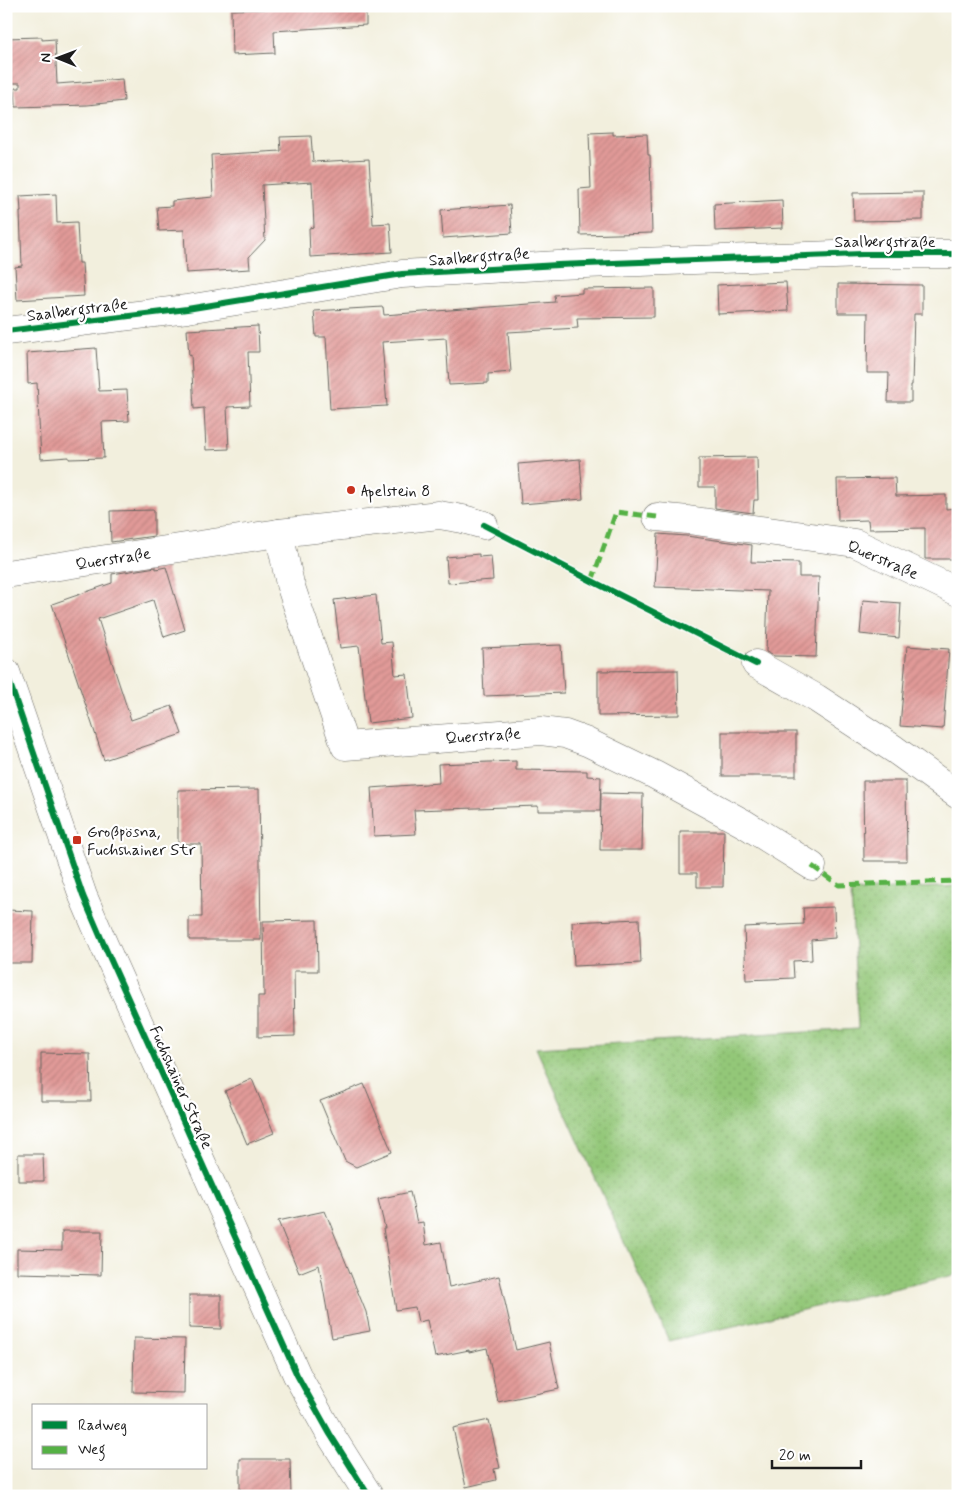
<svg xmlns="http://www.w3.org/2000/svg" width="964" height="1502" font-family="Mynerve,sans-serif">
<defs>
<pattern id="green-dots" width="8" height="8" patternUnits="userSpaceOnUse" patternTransform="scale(1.25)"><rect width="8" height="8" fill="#93c778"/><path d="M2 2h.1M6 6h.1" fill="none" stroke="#7eaa67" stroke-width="1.8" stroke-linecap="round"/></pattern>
<pattern id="building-hatch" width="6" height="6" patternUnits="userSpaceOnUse" patternTransform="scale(1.25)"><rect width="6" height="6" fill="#e19a98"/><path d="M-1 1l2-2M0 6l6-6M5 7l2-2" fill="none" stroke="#c08482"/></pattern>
</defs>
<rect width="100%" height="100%" fill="#fff"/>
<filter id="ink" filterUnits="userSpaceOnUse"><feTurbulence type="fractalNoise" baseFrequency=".02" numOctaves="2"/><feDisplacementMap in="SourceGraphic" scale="10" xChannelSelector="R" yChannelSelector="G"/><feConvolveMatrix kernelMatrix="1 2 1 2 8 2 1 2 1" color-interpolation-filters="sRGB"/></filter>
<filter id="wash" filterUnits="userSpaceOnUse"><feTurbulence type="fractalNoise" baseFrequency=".0096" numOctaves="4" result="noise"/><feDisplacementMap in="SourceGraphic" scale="20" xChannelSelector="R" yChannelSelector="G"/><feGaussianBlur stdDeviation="1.12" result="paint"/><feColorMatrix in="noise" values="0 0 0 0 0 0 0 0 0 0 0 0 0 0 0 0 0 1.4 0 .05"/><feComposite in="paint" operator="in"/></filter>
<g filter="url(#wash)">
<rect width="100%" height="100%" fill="#f2efdd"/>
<path fill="url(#green-dots)" stroke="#58724a" d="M958,886V1274L669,1341L536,1048L858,1029L851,891Z"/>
<g id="blocks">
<g fill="url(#building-hatch)">
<path d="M265,6H366V25L274,31L275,53L232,55L231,10L265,9Z"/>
<path d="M42,37V40L55,39L57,84L122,79L124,101L87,105L16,107L15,88H20V83H7L6,38Z"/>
<path d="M613,132V135L647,134L648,155H650L652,233L580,235L579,189L591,188L589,133Z"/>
<path d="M311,136L313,162L369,159L373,224L390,223L392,252L310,257L309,228L314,227L312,182L262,185L265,240L249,257L250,269L186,273L184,230L159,231L157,207L172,206V201L213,197L211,155L281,151L280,137Z"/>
<path d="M923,192V220L854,221L853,193Z"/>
<path d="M56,194L57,223L77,222L79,263H82L84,296L17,300L15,267L22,266L20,212H21L20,196Z"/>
<path d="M782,200L783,228L715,231L714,204Z"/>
<path d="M510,205L512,233L443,238L441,210Z"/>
<path d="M786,282L788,311L718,314L717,285Z"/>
<path d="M838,284L922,285V314H914L912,385H911V402H888L889,373H867L868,313H838Z"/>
<path d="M654,288V317L577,318L578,328L508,332L511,372L488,374V383L449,385L446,338L382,342L387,406L330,409L326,337H316L314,311L383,307L384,315L555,302L554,295L582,293V289Z"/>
<path d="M258,326L259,352H248L250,406L227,407L229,449L206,450L204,408L194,409L191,355L189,356L187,330Z"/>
<path d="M96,348L99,391L127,390L129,421L102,422L104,458L69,459V457L41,459L37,383L28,384L27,353Z"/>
<path d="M757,457L758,500H754L753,513L715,508V487H699V458Z"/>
<path d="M580,459L583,499L521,504L518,464Z"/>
<path d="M895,478L896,496L946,495V509L958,508V559H925V528L869,529L868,520L838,521L837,479Z"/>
<path d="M154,510V536L111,542L110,511Z"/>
<path d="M658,534L686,536L752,545L751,562L799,563V577H819L816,657L774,656L766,652L768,591L655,587Z"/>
<path d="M479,554V557L491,556L493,580L448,583L446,557Z"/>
<path d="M156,567V569L166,567L185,630L164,637L153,600L98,619L131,720L172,706L182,734L104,760L52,604L112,583V574Z"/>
<path d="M376,595L381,643L392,642L395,675L407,674L412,718L368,723L359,646L340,648L334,600Z"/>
<path d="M863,600L901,603L899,638L860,634Z"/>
<path d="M561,645L564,693L484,696L482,648Z"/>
<path d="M907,646L949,649L943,729L900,726Z"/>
<path d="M678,670L679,715L598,716V671Z"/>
<rect x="722" y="732" width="74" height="44"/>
<path d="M516,761V770L587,771V776L601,777L600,811H538V806L414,810L416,834L374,836L371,788L439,783L438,764Z"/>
<path d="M863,781H906L907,861H864Z"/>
<path d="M259,789L261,940H189V917H202L201,844H178V790Z"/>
<path d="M601,793L643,794L642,850H600Z"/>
<path d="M680,831H724L723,887H697V873H680Z"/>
<path d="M834,907L835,938L811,940L812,960L793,961L794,978L746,980L744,927L804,924L803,908Z"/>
<path d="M6,910L33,911L32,963H6Z"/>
<path d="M639,919L641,963L574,966L572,922Z"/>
<path d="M317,920L318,971H294L295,1036L258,1037V996H264L263,921Z"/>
<path d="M41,1053L90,1054L91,1101H41Z"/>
<path d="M252,1079L274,1133L247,1144L225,1091Z"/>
<path d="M364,1084L392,1152L356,1167L345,1161L320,1101Z"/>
<path d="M18,1154H43L44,1181H18Z"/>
<path d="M410,1192L417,1223L423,1222L426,1245L441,1242L449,1287L499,1276L516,1350L549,1342L559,1389L498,1402L487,1348L469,1352V1350L435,1357L427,1320L418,1322L415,1307L396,1310L383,1228H385L378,1199Z"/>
<path d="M325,1211L366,1312L370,1331L332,1338L319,1265L299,1273L278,1221Z"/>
<path d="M62,1231H102L101,1275L17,1273V1249L62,1250Z"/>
<path d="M189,1295H221V1329L189,1328Z"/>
<path d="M134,1338L185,1339L184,1393L133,1392Z"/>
<path d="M489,1420L500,1468L494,1469L496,1480L466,1487L453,1428Z"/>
<path d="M240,1459H290L291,1495H240Z"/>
</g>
</g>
</g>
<g filter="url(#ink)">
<use href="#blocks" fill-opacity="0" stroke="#676660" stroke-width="1"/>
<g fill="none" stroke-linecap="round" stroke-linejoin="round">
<g stroke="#676660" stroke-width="29">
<g id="minor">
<path d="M6,331L187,309L402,274L558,265L863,254H958"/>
<path d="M657,517L688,520L855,543L958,592"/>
<path d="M279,533L290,584L345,746L541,731L565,734L587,742L655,775L745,824L812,866"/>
<path d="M6,574L279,533L439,515L463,519L484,525"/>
<path d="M756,664L816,698L894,749L958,795"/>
</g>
</g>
<g stroke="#676660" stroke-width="29">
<path id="tertiary" d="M6,672L83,896L104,945L297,1375L330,1434L369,1496"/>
</g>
<use href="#minor" stroke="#fff" stroke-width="28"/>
<use href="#tertiary" stroke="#fff" stroke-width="28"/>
<g stroke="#55b145" stroke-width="5" stroke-dasharray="10 5" stroke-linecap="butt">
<path d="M592,581L616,512L657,517"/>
<path d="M812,866L839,885L958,881"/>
</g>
<g stroke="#fff" stroke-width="9">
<g id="cycleway">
<path d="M6,331L187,309L402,274L558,265L863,254H958"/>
<path d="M484,525L592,581L756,664"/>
<path d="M6,672L83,896L104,945L297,1375L330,1434L369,1496"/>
</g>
</g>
<use href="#cycleway" stroke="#00873e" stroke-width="6"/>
</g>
</g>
<g fill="#c8321e" stroke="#fff" stroke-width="2">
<circle cx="351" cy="490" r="5"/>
<rect x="72" y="835" width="10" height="10" rx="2.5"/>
</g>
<g text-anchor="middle" stroke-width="4.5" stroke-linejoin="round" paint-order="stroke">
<g font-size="16" fill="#1c1c1c" stroke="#fff">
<text x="885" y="247">Saalbergstraße</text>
<text transform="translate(479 256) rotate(-4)" y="6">Saalbergstraße</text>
<text transform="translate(77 309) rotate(-7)" y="6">Saalbergstraße</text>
<text transform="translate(113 558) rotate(-9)" y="6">Querstraße</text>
<text transform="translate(883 559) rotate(23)" y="6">Querstraße</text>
<text transform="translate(483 735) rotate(-4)" y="6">Querstraße</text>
<text transform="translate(182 1087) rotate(66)" y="6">Fuchshainer Straße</text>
</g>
<g font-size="16" fill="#1c1c1c" stroke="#fff" text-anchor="start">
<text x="361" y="496">Apelstein 8</text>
<text x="87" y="837">Großpösna,<tspan x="87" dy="18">Fuchshainer Str</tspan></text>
</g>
</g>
<rect width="964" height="1502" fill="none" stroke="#fff" stroke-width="25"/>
<rect x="32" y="1404" width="175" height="65" fill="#ffffff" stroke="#a4a4a4"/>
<rect x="42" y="1421" width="25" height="8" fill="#00873e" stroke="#a4a4a4"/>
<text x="78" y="1430" font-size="15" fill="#1c1c1c">Radweg</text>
<rect x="42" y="1446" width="25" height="8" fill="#55b145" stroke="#a4a4a4"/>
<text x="78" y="1454" font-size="15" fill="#1c1c1c">Weg</text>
<g transform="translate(58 58) rotate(271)" stroke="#ffffff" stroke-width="4" paint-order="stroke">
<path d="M0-4L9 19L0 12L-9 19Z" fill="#1c1c1c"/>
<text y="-8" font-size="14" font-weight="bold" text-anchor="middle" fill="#1c1c1c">N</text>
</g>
<path d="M772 1460v8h89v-8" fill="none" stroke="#1c1c1c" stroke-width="2.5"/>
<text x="779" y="1460" font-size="15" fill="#1c1c1c" stroke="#ffffff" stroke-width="4" paint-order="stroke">20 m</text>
</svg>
